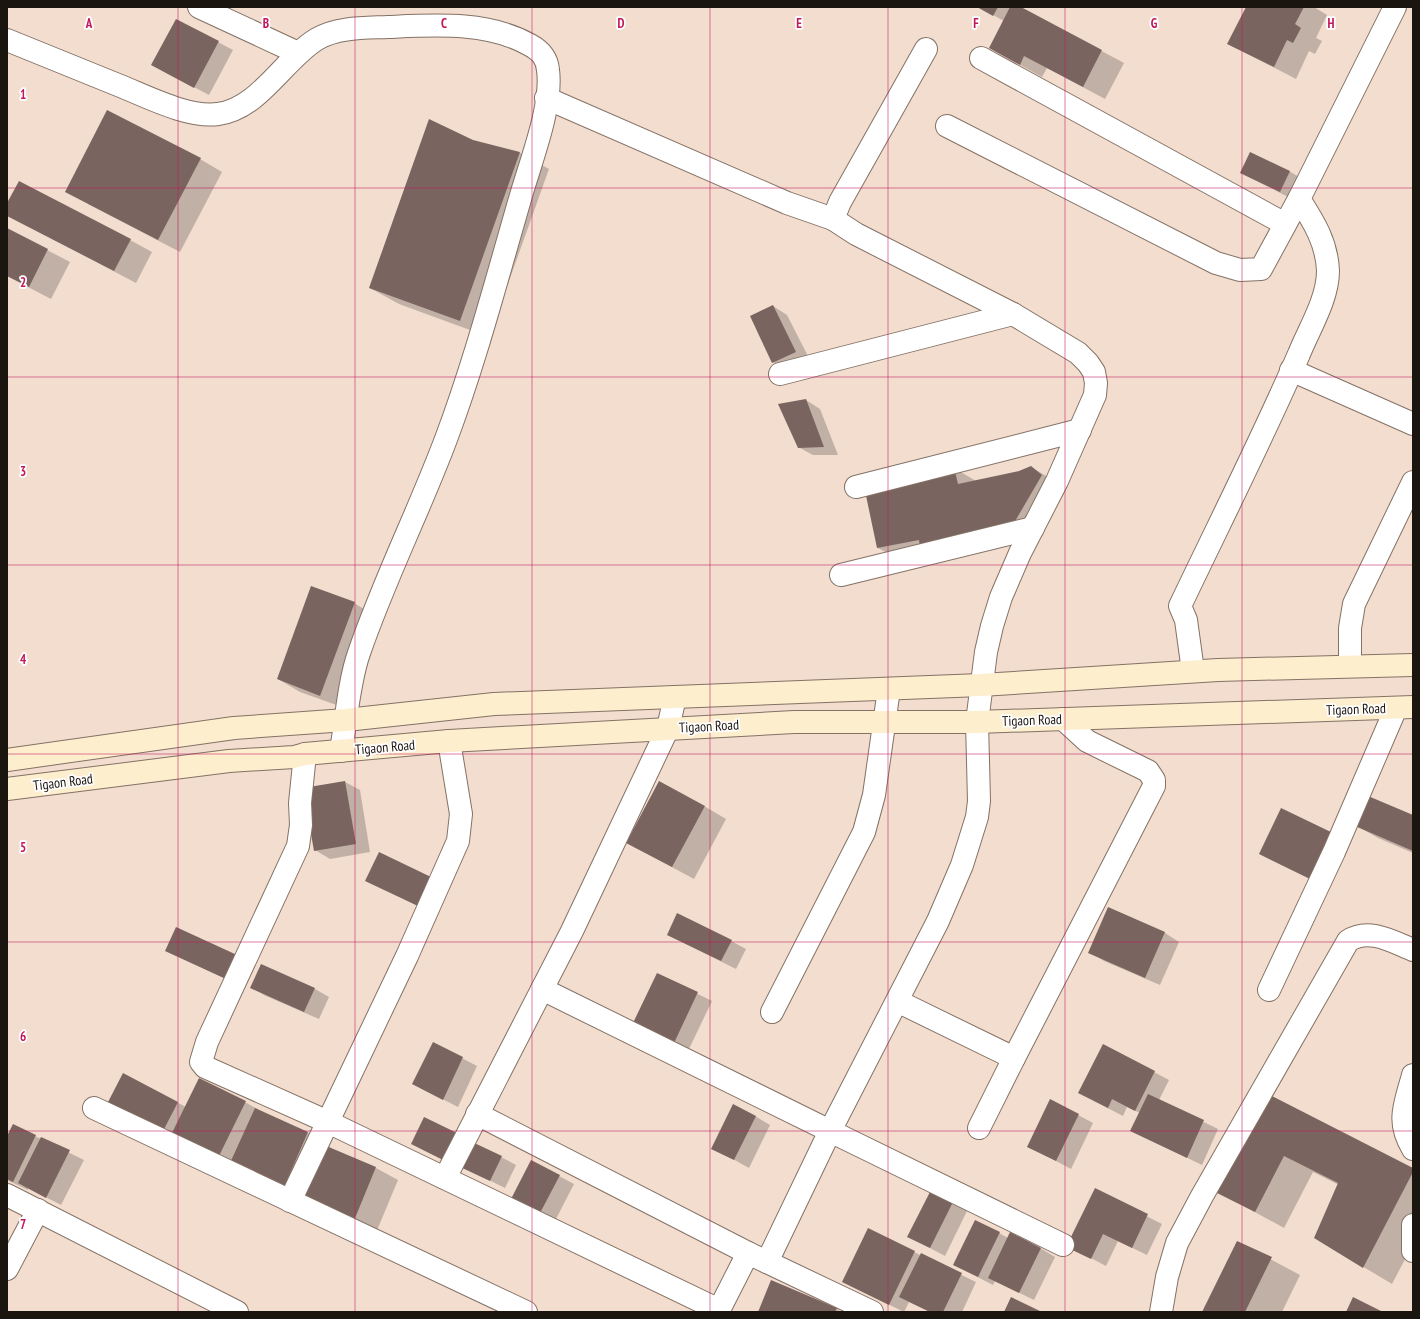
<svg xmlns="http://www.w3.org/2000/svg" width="1420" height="1319" font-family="'PT Sans Narrow',sans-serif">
<rect width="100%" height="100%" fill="#f2ddcf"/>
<g fill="#0003">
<path d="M978,7H1019L1124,63L1105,99L1047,68L1042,77L990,48L1004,21Z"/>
<path d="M1247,7H1314L1327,15L1316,38L1322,41L1315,54L1309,51L1296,79L1228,44Z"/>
<path d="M176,20L233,50L209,95L167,73Z"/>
<path d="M472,141L520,153L549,169L489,337L399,304L370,288Z"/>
<path d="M200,159L222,172L180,252L88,204Z"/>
<path d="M1289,171L1304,180L1294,200L1241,173Z"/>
<path d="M7,205L130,240L152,252L136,283L7,215Z"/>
<path d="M7,229L70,262L51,299L7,276Z"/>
<path d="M773,306L787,315L810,360L788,371L773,362Z"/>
<path d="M806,400L820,409L838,455H813L798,447Z"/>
<path d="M1031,467L1053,480L1036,535L900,560L878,548L954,468L976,481L1019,472Z"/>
<path d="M354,603L376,616L342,707L300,692L278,679Z"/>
<path d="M345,782L360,790L370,852L330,859L315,850Z"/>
<path d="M704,806L726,819L694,879L627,843Z"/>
<path d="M1413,817V853L1378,838L1357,826Z"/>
<path d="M380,853L432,913L367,880Z"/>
<path d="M1109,908L1165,933L1179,942L1160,985L1104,961L1090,952Z"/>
<path d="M176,929L241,986L166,951Z"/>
<path d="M668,935L731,941L746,949L736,969Z"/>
<path d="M657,974L712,1001L688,1051L648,1031Z"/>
<path d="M252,988L315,989L329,997L319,1019L266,996Z"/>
<path d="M433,1043L477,1066L458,1107L413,1084Z"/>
<path d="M1103,1045L1169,1080L1159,1100L1218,1129L1202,1165L1132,1131L1140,1113L1127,1107L1123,1116L1094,1101Z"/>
<path d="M123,1074L186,1107L245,1102L268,1115L308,1133L330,1146L329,1148L376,1168L398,1180L375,1235L122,1112Z"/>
<path d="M1268,1095L1413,1169V1244L1392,1284L1315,1238L1339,1185L1313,1172L1284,1228L1218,1192Z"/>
<path d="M1078,1115L1093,1123L1071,1169L1043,1154Z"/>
<path d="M755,1116L770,1125L749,1168L713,1148Z"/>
<path d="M35,1136L84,1160L61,1205L28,1188V1190L7,1180V1139Z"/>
<path d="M412,1143L501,1157L516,1165L505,1188L459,1165L458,1168Z"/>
<path d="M559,1176L574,1184L555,1221L527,1206Z"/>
<path d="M1095,1190L1162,1224L1147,1255L1118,1241L1106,1266L1068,1246Z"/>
<path d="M953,1203L967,1211L945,1256L909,1237Z"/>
<path d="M999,1233L1008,1238L1040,1248L1055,1257L1034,1300L995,1281L993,1285L954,1265Z"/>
<path d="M1238,1242L1300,1275L1282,1312H1203Z"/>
<path d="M914,1252L976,1282L962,1312H930L909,1302L904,1312L843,1282Z"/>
<path d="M772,1281L837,1309L842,1312H759Z"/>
</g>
<g fill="#7a645f">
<path d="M977,7H998L993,16Z"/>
<path d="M1010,7H1021L1102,50L1083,87L1024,56L1020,65L989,48Z"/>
<path d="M1246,7H1304L1295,24L1301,28L1293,43L1287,40L1274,67L1227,44Z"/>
<path d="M176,19L219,41L194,88L151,65Z"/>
<path d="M107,110L201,158L158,240L65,192Z"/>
<path d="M429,119L473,140L520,152L460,321L369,288Z"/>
<path d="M1250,152L1290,171L1280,192L1240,173Z"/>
<path d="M19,181L131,239L114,271L7,216V203Z"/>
<path d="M7,228L48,249L29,287L7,276Z"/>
<path d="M773,305L796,352L772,363L750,316Z"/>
<path d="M806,399L824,447L798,448L778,404Z"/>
<path d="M1031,466L1042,475L1014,523L920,548L919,540L877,548L864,486L954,467L958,484L1019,471Z"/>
<path d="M311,586L355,602L320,696L277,679Z"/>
<path d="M345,781L356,844L314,851L303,788Z"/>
<path d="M659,781L705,806L672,867L626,843Z"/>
<path d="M1368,796L1413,815V851L1355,826Z"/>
<path d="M1281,808L1335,834L1312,880L1259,854Z"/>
<path d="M379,852L431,877L418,906L365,881Z"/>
<path d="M1108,907L1165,932L1145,978L1088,953Z"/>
<path d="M677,913L732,940L721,961L667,935Z"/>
<path d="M176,927L237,955L226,979L165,951Z"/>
<path d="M261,964L315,988L304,1012L250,988Z"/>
<path d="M657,973L698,992L674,1043L633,1023Z"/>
<path d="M433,1042L463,1057L443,1100L412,1084Z"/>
<path d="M1103,1044L1155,1071L1135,1111L1112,1099L1108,1108L1078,1093Z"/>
<path d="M123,1073L178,1102L162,1133L107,1104Z"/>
<path d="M199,1078L246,1101L216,1162L169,1139Z"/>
<path d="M1148,1094L1204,1120L1187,1158L1130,1131Z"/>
<path d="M1268,1094L1413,1168V1172L1363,1268L1314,1238L1338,1183L1284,1156L1255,1212L1217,1193Z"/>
<path d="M1050,1099L1079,1114L1056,1161L1027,1147Z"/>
<path d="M733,1104L756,1116L734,1160L711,1149Z"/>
<path d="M255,1108L308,1132L284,1187L230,1163Z"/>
<path d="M424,1117L457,1133L443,1160L411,1144Z"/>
<path d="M13,1124L36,1135L13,1182L7,1179V1136Z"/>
<path d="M41,1137L70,1150L46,1198L18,1183Z"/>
<path d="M470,1141L502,1156L490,1181L458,1166Z"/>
<path d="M324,1145L376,1167L353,1223L300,1201Z"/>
<path d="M531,1160L560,1175L540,1213L511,1199Z"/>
<path d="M1095,1188L1148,1214L1132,1248L1103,1234L1091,1259L1066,1247Z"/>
<path d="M931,1190L953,1202L930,1248L907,1237Z"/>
<path d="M975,1220L1000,1232L978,1277L953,1265Z"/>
<path d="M868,1228L915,1251L889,1305L842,1282Z"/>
<path d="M1010,1232L1041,1248L1019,1293L988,1278Z"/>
<path d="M1237,1241L1272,1257L1245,1312H1202Z"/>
<path d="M921,1253L962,1273L943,1312H930L899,1297Z"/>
<path d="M771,1280L837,1308L835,1312H758Z"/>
<path d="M1011,1297L1042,1312H1004Z"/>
<path d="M1353,1297L1383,1312H1346Z"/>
</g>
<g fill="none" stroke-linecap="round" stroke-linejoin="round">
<g stroke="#847265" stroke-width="24">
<g id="street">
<path d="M199,7L298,53"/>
<path d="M7,40C44,55 81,70 118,85C146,96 187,118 218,114C259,109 284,59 317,39C337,27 365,28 388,27C434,25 488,21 530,45C541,51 547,58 548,70C553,106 530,163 520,199C497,278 475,362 446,439C419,511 384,580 359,653C349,681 346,721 341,751"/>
<path d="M926,49L840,202L833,219L856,234L1013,314L1078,353L1088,363L1094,372L1096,383L1095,395L1057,481L1020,553L1001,597L992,626L986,652L977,722L979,801L977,817L962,865L938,921L830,1131L1063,1245"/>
<path d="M981,58L1285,224"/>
<path d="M546,98L787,203L833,219"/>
<path d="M947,126L1216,263L1240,270L1261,269L1299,199L1395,7"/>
<path d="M1291,370L1413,424"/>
<path d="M780,374L1013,314"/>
<path d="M856,487L1080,430"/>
<path d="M841,575L1033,528"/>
<path d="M1350,666V628L1354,604L1413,482"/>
<path d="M1193,671L1186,620L1180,606C1220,522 1262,439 1299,354C1309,329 1328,299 1328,271C1327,243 1314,222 1299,199"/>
<path d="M305,754L300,803L301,825L298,846L207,1042L201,1062L205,1067L328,1122L719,1310"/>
<path d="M542,989L830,1131L767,1262"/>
<path d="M1269,990L1334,852L1396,708"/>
<path d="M897,1001L1014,1058L1154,786V780L1148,771L1087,741L1063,719"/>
<path d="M772,1012L864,832L874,795L889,689"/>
<path d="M1413,1075C1405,1105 1396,1121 1413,1149"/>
<path d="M94,1108L526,1312"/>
<path d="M477,1114L748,1253L872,1312"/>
<path d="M979,1128L1014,1058"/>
<path d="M445,1178L572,931L668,728L675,697"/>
<path d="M7,1195L237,1312"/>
<path d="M290,1201L407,956L458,841L461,814L449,741"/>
<path d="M1413,1225V1251"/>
<path d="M7,1269L38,1210"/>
<path d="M718,1312L748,1253"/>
<path d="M1161,1312L1167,1277L1177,1243L1202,1196L1348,941C1369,927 1393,942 1413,950"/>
</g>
</g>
<g stroke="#847265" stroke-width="24">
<g id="secondary">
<path d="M7,760L234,728L346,720L494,704L981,685L1218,670L1413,665"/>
<path d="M7,789L229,761L294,757L305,754L449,741L794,722H977L1413,707"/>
</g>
</g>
<use href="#street" stroke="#fff" stroke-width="22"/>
<use href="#secondary" stroke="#fdeece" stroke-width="22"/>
</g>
<path fill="none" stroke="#c2185b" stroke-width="1" stroke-opacity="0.55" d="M178,7V1312M355,7V1312M532,7V1312M710,7V1312M888,7V1312M1065,7V1312M1242,7V1312M7,188H1413M7,377H1413M7,565H1413M7,754H1413M7,942H1413M7,1131H1413"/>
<g text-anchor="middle" stroke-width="3.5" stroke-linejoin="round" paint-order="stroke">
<g font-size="14" fill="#1b150f" stroke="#fff">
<text transform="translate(1356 709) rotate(-2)" y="5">Tigaon Road</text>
<text transform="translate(1032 720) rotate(-2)" y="5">Tigaon Road</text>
<text transform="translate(709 726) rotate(-3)" y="5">Tigaon Road</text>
<text transform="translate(385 747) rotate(-5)" y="5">Tigaon Road</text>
<text transform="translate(63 782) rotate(-7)" y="5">Tigaon Road</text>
</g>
</g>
<g font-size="13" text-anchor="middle" font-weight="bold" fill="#c2185b" stroke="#fff" stroke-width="3.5" stroke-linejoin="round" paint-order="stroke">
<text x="89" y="28">A</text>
<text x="266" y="28">B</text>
<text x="444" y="28">C</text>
<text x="621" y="28">D</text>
<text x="799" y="28">E</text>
<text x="976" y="28">F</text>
<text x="1154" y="28">G</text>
<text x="1331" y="28">H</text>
<text x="23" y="99">1</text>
<text x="23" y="287">2</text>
<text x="23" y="476">3</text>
<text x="23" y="664">4</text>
<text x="23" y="852">5</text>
<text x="23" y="1041">6</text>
<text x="23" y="1229">7</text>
</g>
<rect width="1420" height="1319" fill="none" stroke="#1b150f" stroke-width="16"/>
</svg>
